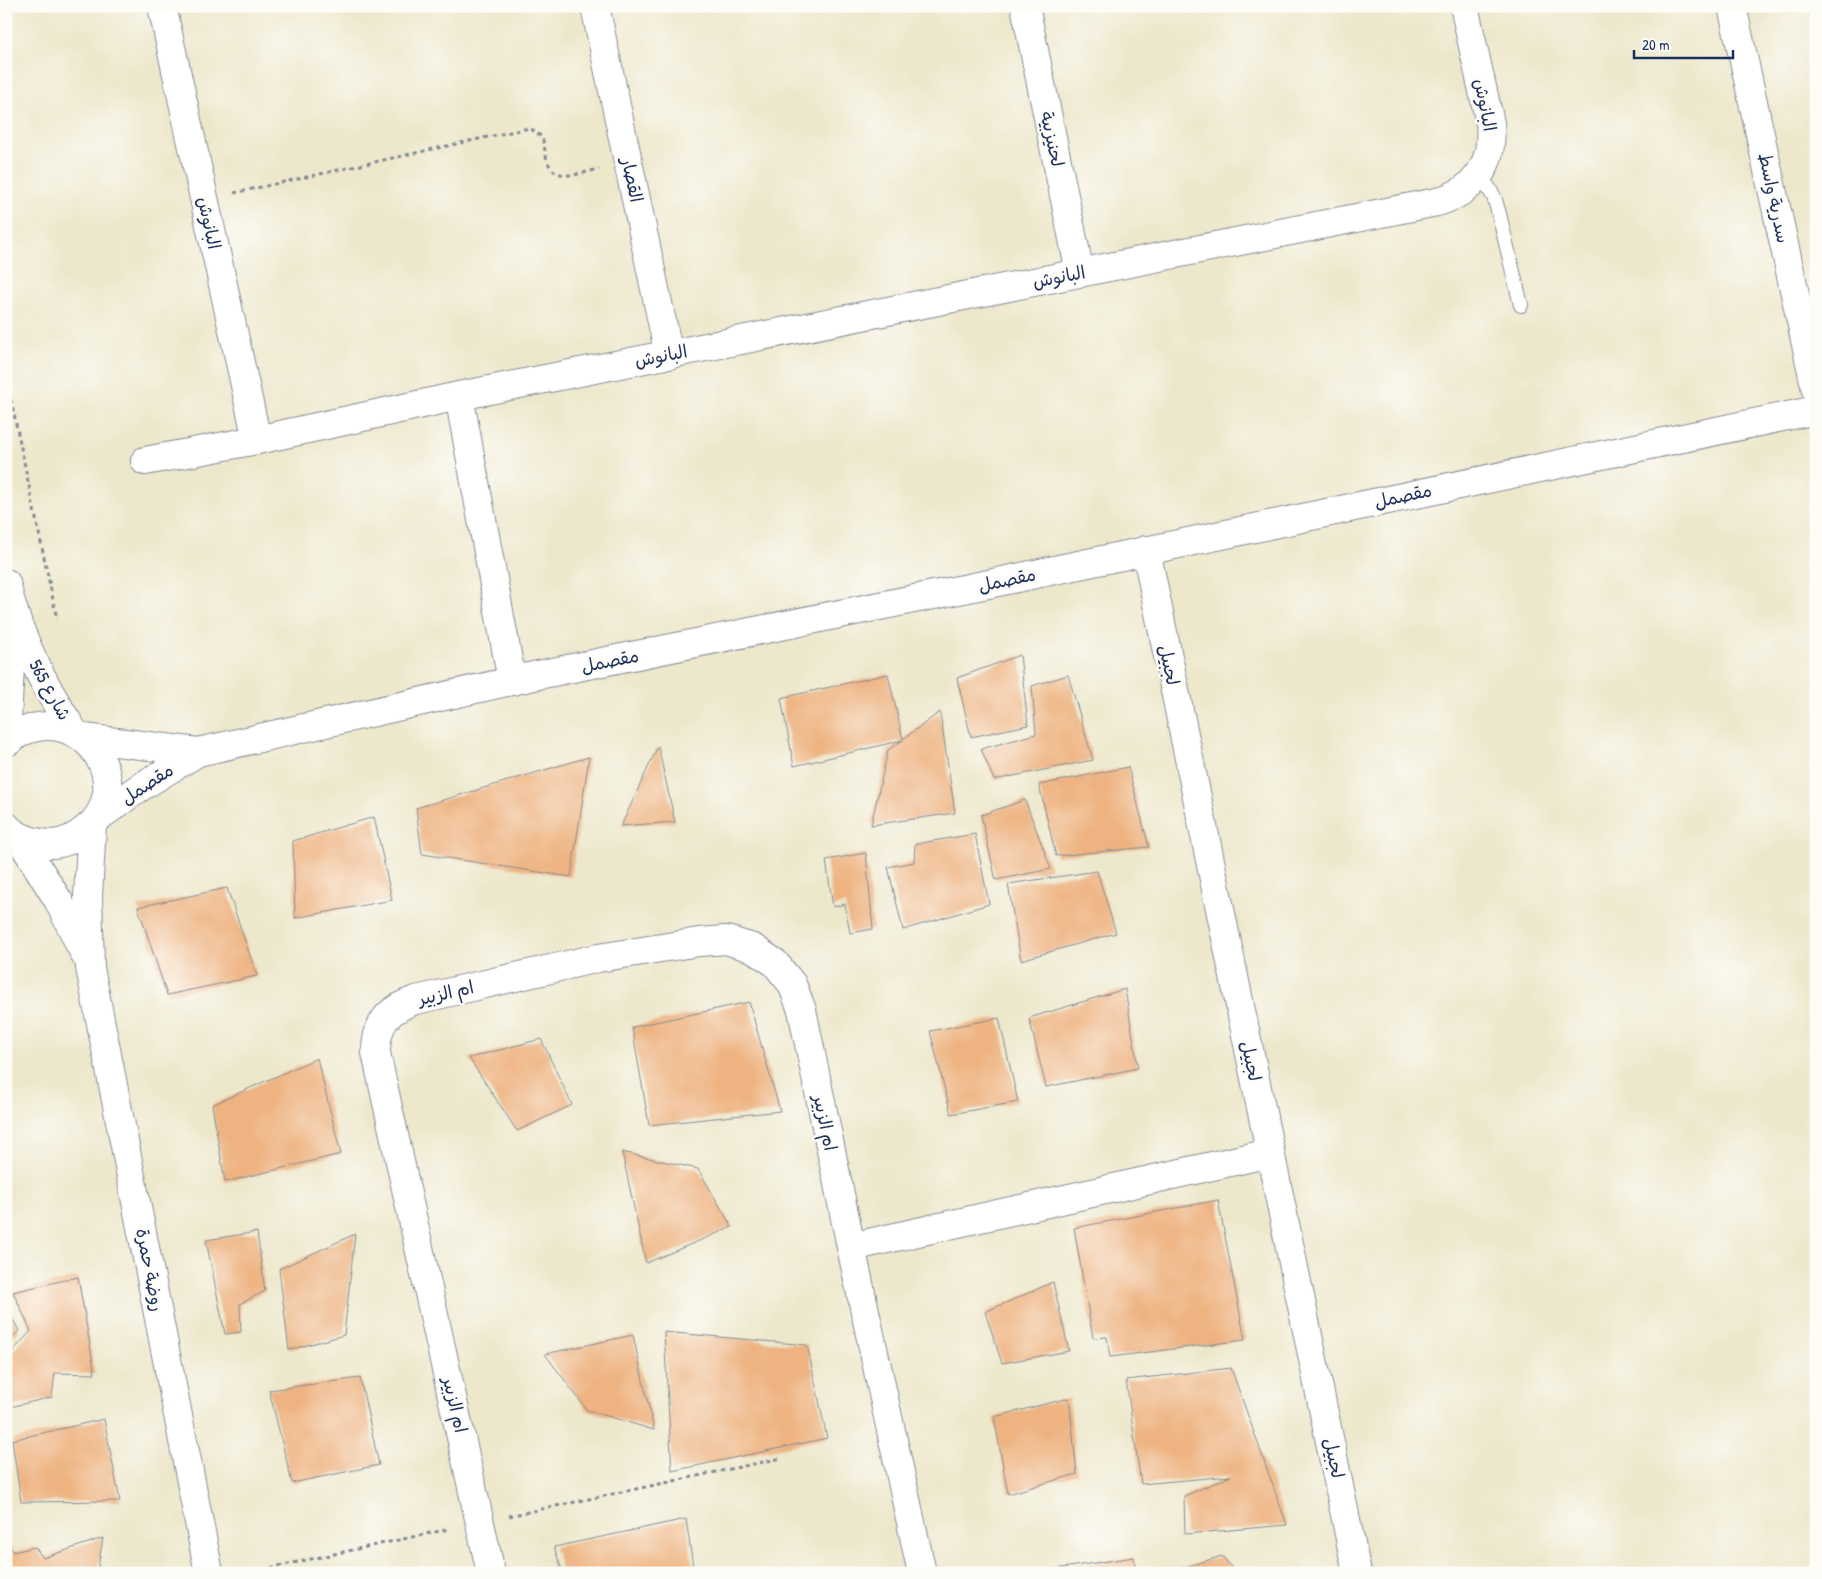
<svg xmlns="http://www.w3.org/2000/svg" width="1822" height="1579" font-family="'Patrick Hand','Playpen Sans Arabic',sans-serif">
<rect width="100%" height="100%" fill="#fdfcf7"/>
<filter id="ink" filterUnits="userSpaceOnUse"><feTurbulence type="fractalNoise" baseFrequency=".02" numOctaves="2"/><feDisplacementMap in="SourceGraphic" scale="10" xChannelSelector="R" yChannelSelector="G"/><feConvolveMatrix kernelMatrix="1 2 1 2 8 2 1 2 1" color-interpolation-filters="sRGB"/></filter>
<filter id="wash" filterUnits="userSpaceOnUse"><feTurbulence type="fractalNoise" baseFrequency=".0096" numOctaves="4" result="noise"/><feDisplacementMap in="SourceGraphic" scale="20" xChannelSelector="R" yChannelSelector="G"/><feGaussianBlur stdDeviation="1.12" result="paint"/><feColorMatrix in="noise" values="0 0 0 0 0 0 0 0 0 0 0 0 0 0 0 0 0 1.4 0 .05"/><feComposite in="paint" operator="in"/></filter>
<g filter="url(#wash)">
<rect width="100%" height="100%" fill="#ede7cb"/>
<g id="blocks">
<g fill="#eeb381">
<path d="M1020,655L1028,725L971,737L957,678Z"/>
<path d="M888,674L903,739L940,712L955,813L871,825L888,750L903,740L794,766L781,698Z"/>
<path d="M1068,675L1093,760L994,780L981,749L1036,734L1032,686Z"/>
<path d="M658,746L675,822L621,826Z"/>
<path d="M589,757L571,877L422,854L416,808Z"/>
<path d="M1128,767L1149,847L1056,856L1039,785Z"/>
<path d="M1025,800L1051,869L996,880L981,815Z"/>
<path d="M374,817L392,900L295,918L293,841Z"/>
<path d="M975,834L989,904L903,930L888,867L914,862L915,844Z"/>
<path d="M866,853L873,929L850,933L845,904L833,907L826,860Z"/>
<path d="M1097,871L1116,933L1021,960L1008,884Z"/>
<path d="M227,888L257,976L167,995L138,907Z"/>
<path d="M1125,989L1138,1068L1046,1087L1029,1018Z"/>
<path d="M749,1002L780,1111L649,1125L632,1027Z"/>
<path d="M999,1018L1018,1102L951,1114L930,1031Z"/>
<path d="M541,1039L572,1105L517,1131L469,1058Z"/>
<path d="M317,1058L341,1154L225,1182L212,1105Z"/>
<path d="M622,1152L698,1169L732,1227L646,1263Z"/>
<path d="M1218,1200L1245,1340L1110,1357L1107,1337L1093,1338L1074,1228Z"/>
<path d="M257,1232L265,1291L240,1304L241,1332L225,1334L206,1240Z"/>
<path d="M355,1234L344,1335L289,1350L279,1269Z"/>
<path d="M78,1277L95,1374L55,1373L52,1397L6,1408V1355L10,1354L31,1331L13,1292Z"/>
<path d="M1053,1282L1069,1351L1002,1363L985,1312Z"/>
<path d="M6,1306L19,1331L6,1344Z"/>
<path d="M664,1332L807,1345L827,1438L672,1471Z"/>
<path d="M633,1335L654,1430L587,1410L545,1354Z"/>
<path d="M1231,1368L1287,1525L1185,1534L1184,1496L1231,1476L1141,1484L1126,1380Z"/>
<path d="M360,1378L379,1465L292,1483L269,1390Z"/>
<path d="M1069,1398L1077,1474L1008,1494L994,1417Z"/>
<path d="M104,1419L120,1501L21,1502L12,1440Z"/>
<path d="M686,1519L694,1573H563L554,1547Z"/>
<path d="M6,1535L13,1552L35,1547L43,1558L103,1538L97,1573H6Z"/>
<path d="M1222,1556L1236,1573H1168V1572Z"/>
<path d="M1134,1557L1136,1573H1036V1572Z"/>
</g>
</g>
</g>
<g filter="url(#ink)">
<use href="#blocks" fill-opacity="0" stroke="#848b94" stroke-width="1"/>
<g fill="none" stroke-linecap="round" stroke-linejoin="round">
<g stroke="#848b94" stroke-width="16">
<path id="service" d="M1480,174L1494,197L1498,210L1521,305"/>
</g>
<g stroke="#848b94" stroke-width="30">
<g id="minor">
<path d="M162,6L257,440"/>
<path d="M595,6L669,355"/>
<path d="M1025,6L1080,273"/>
<path d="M1732,6L1816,390"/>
<path d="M459,396L512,681"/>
<path d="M145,461L257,440L459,396L1437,202C1477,190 1494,164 1490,123L1464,6"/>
<path d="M1146,550L1357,1573"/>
<path d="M6,583C18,637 44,686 74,732"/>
<path d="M6,735L10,668L9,618"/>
<path d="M92,825L88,896L90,968L209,1573"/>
<path d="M19,837L58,900L85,955"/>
<path d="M851,1247L1270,1153"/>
<path d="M491,1573L376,1053C376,1023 388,1009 416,1000L598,958L699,942L726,940L753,948L775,963L792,984L802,1010L851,1247L922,1573"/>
</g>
</g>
<g stroke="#848b94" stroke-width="30">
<g id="tertiary">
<path d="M84,738L198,752"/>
<path d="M6,743C11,740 16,735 22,732C86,703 139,789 85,830C75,838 64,844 51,844C34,843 18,839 6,826"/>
<path d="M97,818L139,788L198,752L538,675L993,583L1816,410"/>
</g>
</g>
<g stroke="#848b94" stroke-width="3" stroke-dasharray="4 4" stroke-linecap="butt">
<path d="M234,193L524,129H531L542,137C544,144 545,152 547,160C555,184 580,173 599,169"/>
<path d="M6,376L57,619"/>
<path d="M509,1516L782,1458"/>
<path d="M247,1573L449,1529"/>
</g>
<use href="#service" stroke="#fff" stroke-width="14"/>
<use href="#minor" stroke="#fff" stroke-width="28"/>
<use href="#tertiary" stroke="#fff" stroke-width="28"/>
</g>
</g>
<g text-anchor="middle" stroke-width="5" stroke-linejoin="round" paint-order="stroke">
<g font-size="18" fill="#1b2f5e" stroke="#fdfcf7">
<text transform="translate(1485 105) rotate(79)" y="6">البانوش</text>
<text transform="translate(1052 139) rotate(78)" y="6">لحنيزبية</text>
<text transform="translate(632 180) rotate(78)" y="6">القصار</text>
<text transform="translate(1774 198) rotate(78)" y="6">سدرية واسط</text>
<text transform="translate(209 223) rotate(78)" y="6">البانوش</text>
<text transform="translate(1059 277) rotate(-11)" y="6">البانوش</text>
<text transform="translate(661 356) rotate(-11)" y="6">البانوش</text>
<text transform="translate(1403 496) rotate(-12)" y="6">مقصمل</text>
<text transform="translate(1007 580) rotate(-12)" y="6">مقصمل</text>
<text transform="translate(610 661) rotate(-11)" y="6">مقصمل</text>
<text transform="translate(1169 665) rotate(78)" y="6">لجبيل</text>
<text transform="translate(50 690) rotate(61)" y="6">شارع 565</text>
<text transform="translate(147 784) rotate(-33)" y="6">مقصمل</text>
<text transform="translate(446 993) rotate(-13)" y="6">ام الزبير</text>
<text transform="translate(1251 1061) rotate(78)" y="6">لجبيل</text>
<text transform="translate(825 1123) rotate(78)" y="6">ام الزبير</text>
<text transform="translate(150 1270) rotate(79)" y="6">روضة حمرة</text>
<text transform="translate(455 1405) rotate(77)" y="6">ام الزبير</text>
<text transform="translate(1334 1458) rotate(78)" y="6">لجبيل</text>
</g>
</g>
<rect width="1822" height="1579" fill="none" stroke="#fdfcf7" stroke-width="25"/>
<path d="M1634 50v8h99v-8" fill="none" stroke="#1b2f5e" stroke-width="2.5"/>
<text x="1642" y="50" font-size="15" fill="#1b2f5e" stroke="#fdfcf7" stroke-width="4" paint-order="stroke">20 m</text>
</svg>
